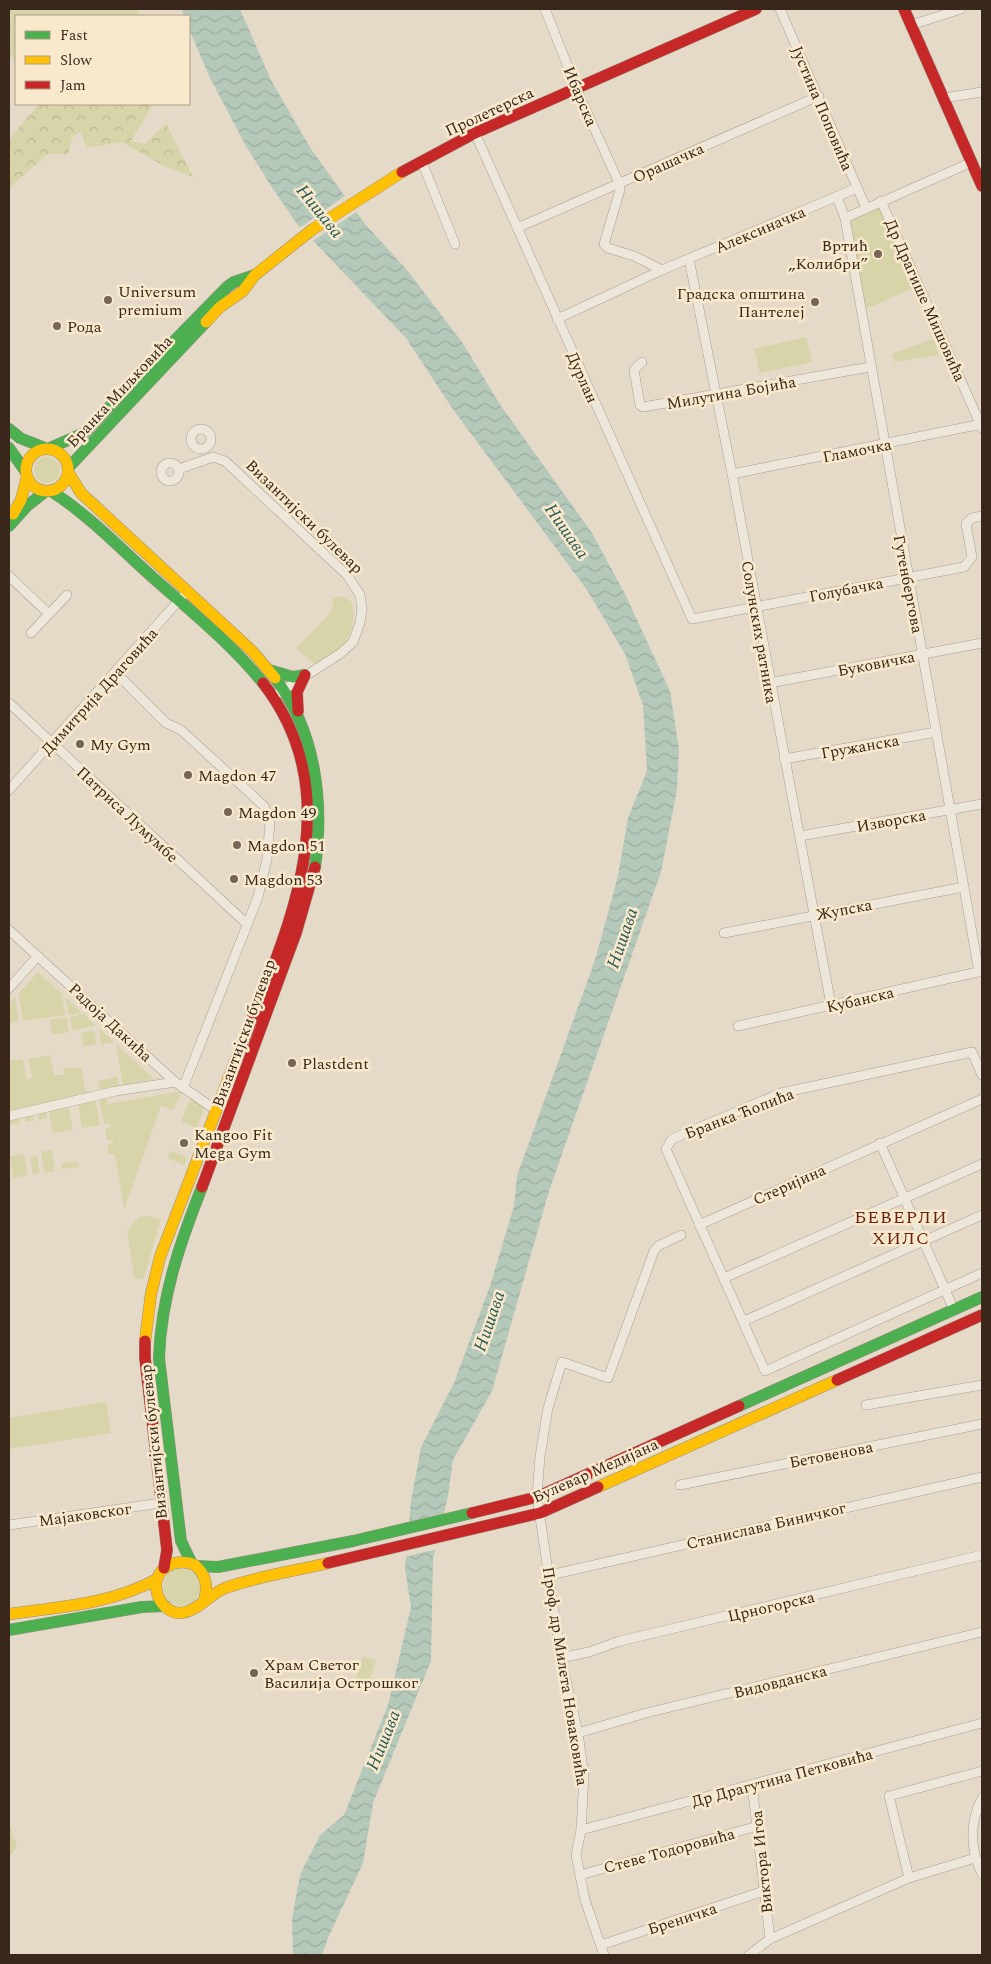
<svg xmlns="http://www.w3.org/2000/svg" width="991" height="1964" font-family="Spectral,serif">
<defs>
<pattern id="forest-crowns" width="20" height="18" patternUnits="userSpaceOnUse" patternTransform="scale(1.25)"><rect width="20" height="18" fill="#d7d4a9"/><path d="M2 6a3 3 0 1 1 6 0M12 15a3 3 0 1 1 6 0" fill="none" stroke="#b9b691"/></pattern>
<pattern id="water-waves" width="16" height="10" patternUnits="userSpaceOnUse" patternTransform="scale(1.25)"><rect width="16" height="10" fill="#b5c9bb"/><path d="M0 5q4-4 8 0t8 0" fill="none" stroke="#9cada0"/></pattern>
</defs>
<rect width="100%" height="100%" fill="#e5dac8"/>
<g fill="#d7d4a9">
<path d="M880,207L915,288L865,309L849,220Z"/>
<path d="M806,337L812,362L760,373L754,349Z"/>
<path d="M933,339L939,355L895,362L891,354Z"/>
<circle cx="47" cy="470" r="13"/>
<path d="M341,596L352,602C358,637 342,647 317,666L296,648L332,611L333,598Z"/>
<path d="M38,972L62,994L65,1015L23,1021L19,993Z"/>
<path d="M15,997L19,1021L9,1023V1004Z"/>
<path d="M66,998L82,1013L69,1015Z"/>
<path d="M84,1014L96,1025L72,1031L70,1017Z"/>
<path d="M67,1017L69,1032L52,1035L50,1020Z"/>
<path d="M99,1028L114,1042L101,1045Z"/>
<path d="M94,1030L97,1044L83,1047L81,1033Z"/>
<path d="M116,1044L154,1079L123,1085Z"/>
<path d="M50,1055L54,1075H64L63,1069L81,1067L85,1090L95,1097L100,1125L82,1128L78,1102L68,1104L73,1130L53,1133L48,1108H46L47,1118L39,1120L38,1110L33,1111L34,1121L26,1122L24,1113L19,1114L20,1123L9,1125V1061L23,1059L27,1080L32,1078L28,1059Z"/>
<path d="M117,1077L119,1088L100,1091L98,1081Z"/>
<path d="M182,1091L173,1110L161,1106L124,1210L115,1154H109L108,1144L113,1143V1140L107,1141L105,1128L111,1127V1124H104L99,1096L106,1094L108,1104Z"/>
<path d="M192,1094L206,1104L197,1128L181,1122Z"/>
<path d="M52,1150L55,1171L44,1173L41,1152Z"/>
<path d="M170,1151L187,1157L184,1165L167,1158Z"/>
<path d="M24,1154L28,1175L13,1178L10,1156Z"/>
<path d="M37,1156L40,1173L33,1175L30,1157Z"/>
<path d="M78,1161L79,1167L62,1169L61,1164Z"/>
<path d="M148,1216L161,1220L143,1280L134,1278L127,1230L140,1217Z"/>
<path d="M106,1402L111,1433L9,1449V1418Z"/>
<circle cx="182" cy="1587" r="19"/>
<path d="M363,1656L376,1660L366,1692L353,1688Z"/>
</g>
<g fill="url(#forest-crowns)">
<path d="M9,9H138L139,16H16V63L11,55L9,65Z"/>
<path d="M39,104H153L131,141L145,144L166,123L193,177L166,167L121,142L88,148L80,132L72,138L68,154H48L9,188V140Z"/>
<path d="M9,1823L17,1847L9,1857Z"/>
</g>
<path fill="url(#water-waves)" d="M182,9H240L271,80L311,149L365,224L407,270L462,342L501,406L592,533L625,594L670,691L679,749L677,790L661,872L549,1191L492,1391L453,1460L448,1496L433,1559L431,1661L373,1803L363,1863L328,1938L322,1955H293L292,1919L300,1875L320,1835L344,1815L388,1705L411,1607L405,1569L411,1501L421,1447L454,1383L490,1286L514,1206L517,1176L595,960L618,876L628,818L647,771L643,705L625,654L587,590L452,408L406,338L297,224L271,186L246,146L210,78L189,29V16H184Z"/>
<g fill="#e5dac8">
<path d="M346,195L358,211L311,242L298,229Z"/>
<path d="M446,1513L438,1549L404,1557L407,1522Z"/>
</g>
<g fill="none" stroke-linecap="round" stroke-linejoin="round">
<g stroke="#a99f92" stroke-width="10">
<g id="street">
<path d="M545,9L580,97L619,183L620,190L604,244L608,248L634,256L662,270"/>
<path d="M780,9L866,208"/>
<path d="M911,25L961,9"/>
<path d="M944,98L982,92"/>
<path d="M475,133L692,619L964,567L972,557L966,524L972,518L982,516"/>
<path d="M422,162L455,244"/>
<path d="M837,197L845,218L979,972"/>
<path d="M881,201L982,428"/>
<path d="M845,218L972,162"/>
<path d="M517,228L819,96"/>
<path d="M689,259L732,474L831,1005"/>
<path d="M557,319L662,270L857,188"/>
<path d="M642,362L634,370L640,405L643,407L870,367"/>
<circle cx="201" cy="439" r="10"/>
<path d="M213,457L225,461L347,575L360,595L362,608L360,623L353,642L341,653L279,693"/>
<circle cx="170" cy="472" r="9"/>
<path d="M179,469L213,457"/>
<path d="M732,474L982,424"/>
<path d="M9,576L49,614"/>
<path d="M31,633L67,595"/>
<path d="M115,672L166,723L181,730L264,806L270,822L267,859L258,897L183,1088"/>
<path d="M769,683L982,643"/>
<path d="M9,703L247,924"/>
<path d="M784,759L936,732"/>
<path d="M9,790L182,597"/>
<path d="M800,836L982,804"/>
<path d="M9,930L175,1082L216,1110"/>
<path d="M724,933L964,887"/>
<path d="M9,988L38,956"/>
<path d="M738,1026L982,971"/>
<path d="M982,1075L972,1052L781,1093L672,1139L666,1149L765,1371L982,1273"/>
<path d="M9,1116L116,1091L175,1082"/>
<path d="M880,1143L954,1310"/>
<path d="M699,1225L982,1099"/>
<path d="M724,1278L982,1164"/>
<path d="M744,1321L982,1215"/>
<path d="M866,1405L982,1385"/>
<path d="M680,1485L982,1424"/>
<path d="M9,1525L161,1503"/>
<path d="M550,1575L982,1477"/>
<path d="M561,1658L589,1652L620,1641L982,1555"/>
<path d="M578,1733L646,1713L982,1632"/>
<path d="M752,1785L770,1939"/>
<path d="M982,1798C969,1824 970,1848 982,1874"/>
<path d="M581,1830L982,1723"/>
<path d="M580,1875L758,1826"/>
<path d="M909,1878L889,1796L982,1771"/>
<path d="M601,1945L764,1891"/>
<path d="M604,1955L585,1900L576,1855L581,1830L584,1776L578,1733L561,1658L537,1497L540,1456L548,1408L562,1362L608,1378L654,1251L658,1246L681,1235"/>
<path d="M749,1955L770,1939L909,1878L975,1858"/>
</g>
</g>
<g stroke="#998e82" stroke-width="12">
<g id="fast">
<path d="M9,429L20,438L45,448"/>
<path d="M9,448L26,472"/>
<path d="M50,448L84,433L227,287L234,282L255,275"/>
<path d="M68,468L206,322"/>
<path d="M51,491C87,514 118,546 150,575C188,609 231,643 263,683"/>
<path d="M9,526L27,506L46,491"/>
<path d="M269,670L293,677L305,675"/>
<path d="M275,678C316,732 324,802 315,867"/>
<path d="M739,1406L982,1297"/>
<path d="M191,1562L181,1541L159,1358C161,1297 180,1243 202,1187"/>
<path d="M197,1566L218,1567L353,1541L472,1513"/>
<path d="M9,1630L142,1607L165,1606"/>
</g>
</g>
<g stroke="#998e82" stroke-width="12">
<g id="slow">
<path d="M206,322L220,307L243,291L255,275L313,229L402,172"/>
<circle cx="47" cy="470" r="21"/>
<path d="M68,472L81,493L253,652L275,678"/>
<path d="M13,514L21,500L27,477"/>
<path d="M145,1341L151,1294L160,1257L234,1064"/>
<path d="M598,1487L837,1380"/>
<path d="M204,1602C208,1587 207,1576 195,1565C176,1556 151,1569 157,1593C160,1604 170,1614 182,1613C200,1610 211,1592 228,1587C260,1576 295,1571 328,1563"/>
<path d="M9,1614C60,1607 112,1604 157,1579"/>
</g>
</g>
<g stroke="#998e82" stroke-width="12">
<g id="jam">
<path d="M904,9L982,186"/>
<path d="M402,172L475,133L756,9"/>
<path d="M298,711L297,692L305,675"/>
<path d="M234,1064C282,942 356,803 263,683"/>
<path d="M202,1187L296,933L315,867"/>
<path d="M145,1341V1358L167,1550L164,1568"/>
<path d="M837,1380L982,1315"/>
<path d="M472,1513L537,1497L739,1406"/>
<path d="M328,1563L540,1513L598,1487"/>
</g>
</g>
<use href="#street" stroke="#ece6db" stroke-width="9"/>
<use href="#fast" stroke="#4caf50" stroke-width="11"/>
<use href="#slow" stroke="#ffc107" stroke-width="11"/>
<use href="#jam" stroke="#c62828" stroke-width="11"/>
</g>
<g fill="#756657" stroke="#f8e9cc" stroke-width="2">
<circle cx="878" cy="254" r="5"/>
<circle cx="108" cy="300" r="5"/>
<circle cx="815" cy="302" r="5"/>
<circle cx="57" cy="326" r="5"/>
<circle cx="80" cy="744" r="5"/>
<circle cx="188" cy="775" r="5"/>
<circle cx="228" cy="812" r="5"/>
<circle cx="237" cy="845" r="5"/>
<circle cx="234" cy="879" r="5"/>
<circle cx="292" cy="1063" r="5"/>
<circle cx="184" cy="1143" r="5"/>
<circle cx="254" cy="1673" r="5"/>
</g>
<g text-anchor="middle" stroke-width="5" stroke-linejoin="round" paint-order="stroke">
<g font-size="16" fill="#38271a" stroke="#f8e9cc">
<text transform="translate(581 96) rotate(67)" y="6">Ибарска</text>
<text transform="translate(823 108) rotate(67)" y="6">Јустина Поповића</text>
<text transform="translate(489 111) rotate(-25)" y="6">Пролетерска</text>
<text transform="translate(668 162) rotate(-24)" y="6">Орашачка</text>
<text transform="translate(760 229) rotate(-23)" y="6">Алексиначка</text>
<text transform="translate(926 300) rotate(66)" y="6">Др Драгише Мишовића</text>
<text transform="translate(583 377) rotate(66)" y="6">Дурлан</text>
<text transform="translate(119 391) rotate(-47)" y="6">Бранка Миљковића</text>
<text transform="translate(731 392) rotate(-10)" y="6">Милутина Бојића</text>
<text transform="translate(857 450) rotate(-11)" y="6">Гламочка</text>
<text transform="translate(305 516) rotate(44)" y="6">Византијски булевар</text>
<text transform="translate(909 584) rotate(79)" y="6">Гутенбергова</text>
<text transform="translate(846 589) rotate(-11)" y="6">Голубачка</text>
<text transform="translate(760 632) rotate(80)" y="6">Солунских ратника</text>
<text transform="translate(876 663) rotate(-11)" y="6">Буковичка</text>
<text transform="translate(99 691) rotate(-48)" y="6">Димитрија Драговића</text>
<text transform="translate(860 746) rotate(-10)" y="6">Гружанска</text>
<text transform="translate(128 814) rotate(43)" y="6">Патриса Лумумбе</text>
<text transform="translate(891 820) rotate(-10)" y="6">Изворска</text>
<text transform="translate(844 909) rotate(-11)" y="6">Жупска</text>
<text transform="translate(860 999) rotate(-13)" y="6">Кубанска</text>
<text transform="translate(111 1022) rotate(43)" y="6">Радоја Дакића</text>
<text transform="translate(243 1033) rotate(-70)" y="6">Византијски булевар</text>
<text transform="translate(739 1113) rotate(-21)" y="6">Бранка Ћопића</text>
<text transform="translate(789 1184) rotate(-24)" y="6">Стеријина</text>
<text transform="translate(153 1442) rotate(-96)" y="6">Византијски булевар</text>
<text transform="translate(831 1454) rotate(-11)" y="6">Бетовенова</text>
<text transform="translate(595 1470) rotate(-24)" y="6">Булевар Медијана</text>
<text transform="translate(85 1514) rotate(-8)" y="6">Мајаковског</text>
<text transform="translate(766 1525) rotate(-13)" y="6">Станислава Биничког</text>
<text transform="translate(771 1606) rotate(-13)" y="6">Црногорска</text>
<text transform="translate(566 1676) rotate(81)" y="6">Проф. др Милета Новаковића</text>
<text transform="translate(780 1681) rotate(-14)" y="6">Видовданска</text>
<text transform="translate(782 1777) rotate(-15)" y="6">Др Драгутина Петковића</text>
<text transform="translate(669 1850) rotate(-15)" y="6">Стеве Тодоровића</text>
<text transform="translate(761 1862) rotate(-96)" y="6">Виктора Игоа</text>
<text transform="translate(682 1918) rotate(-18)" y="6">Бреничка</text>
</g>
<g font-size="16" fill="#38271a" stroke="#f8e9cc" text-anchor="start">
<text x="868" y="251" text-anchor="end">Вртић<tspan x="868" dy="18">„Колибри”</tspan></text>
<text x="118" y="297">Universum<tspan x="118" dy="18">premium</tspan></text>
<text x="805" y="299" text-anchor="end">Градска општина<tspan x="805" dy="18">Пантелеј</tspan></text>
<text x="67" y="332">Рода</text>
<text x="90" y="750">My Gym</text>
<text x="198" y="781">Magdon 47</text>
<text x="238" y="818">Magdon 49</text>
<text x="247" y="851">Magdon 51</text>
<text x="244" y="885">Magdon 53</text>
<text x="302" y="1069">Plastdent</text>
<text x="194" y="1140">Kangoo Fit<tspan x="194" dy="18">Mega Gym</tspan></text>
<text x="264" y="1670">Храм Светог<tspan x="264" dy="18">Василија Острошког</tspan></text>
</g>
<g font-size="18" font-style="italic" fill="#285953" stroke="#f8e9cc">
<text transform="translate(320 211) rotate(51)" y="6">Нишава</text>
<text transform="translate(567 531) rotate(55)" y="6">Нишава</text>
<text transform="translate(622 938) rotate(-71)" y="6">Нишава</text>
<text transform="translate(489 1321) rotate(-71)" y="6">Нишава</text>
<text transform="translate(383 1740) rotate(-68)" y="6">Нишава</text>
</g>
<g font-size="18" letter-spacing="1" fill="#682216" stroke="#f8e9cc">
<text x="901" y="1223">БЕВЕРЛИ<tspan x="901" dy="21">ХИЛС</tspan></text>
</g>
</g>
<rect width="991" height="1964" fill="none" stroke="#38271a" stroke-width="20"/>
<rect x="15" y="15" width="175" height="90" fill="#f8e9cc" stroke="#ab9b85"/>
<rect x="25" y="31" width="25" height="8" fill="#4caf50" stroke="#ab9b85"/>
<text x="60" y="40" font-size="15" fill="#38271a">Fast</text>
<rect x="25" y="56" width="25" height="8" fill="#ffc107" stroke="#ab9b85"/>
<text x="60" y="65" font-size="15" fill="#38271a">Slow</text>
<rect x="25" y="81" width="25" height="8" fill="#c62828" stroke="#ab9b85"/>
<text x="60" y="90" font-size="15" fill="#38271a">Jam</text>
</svg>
